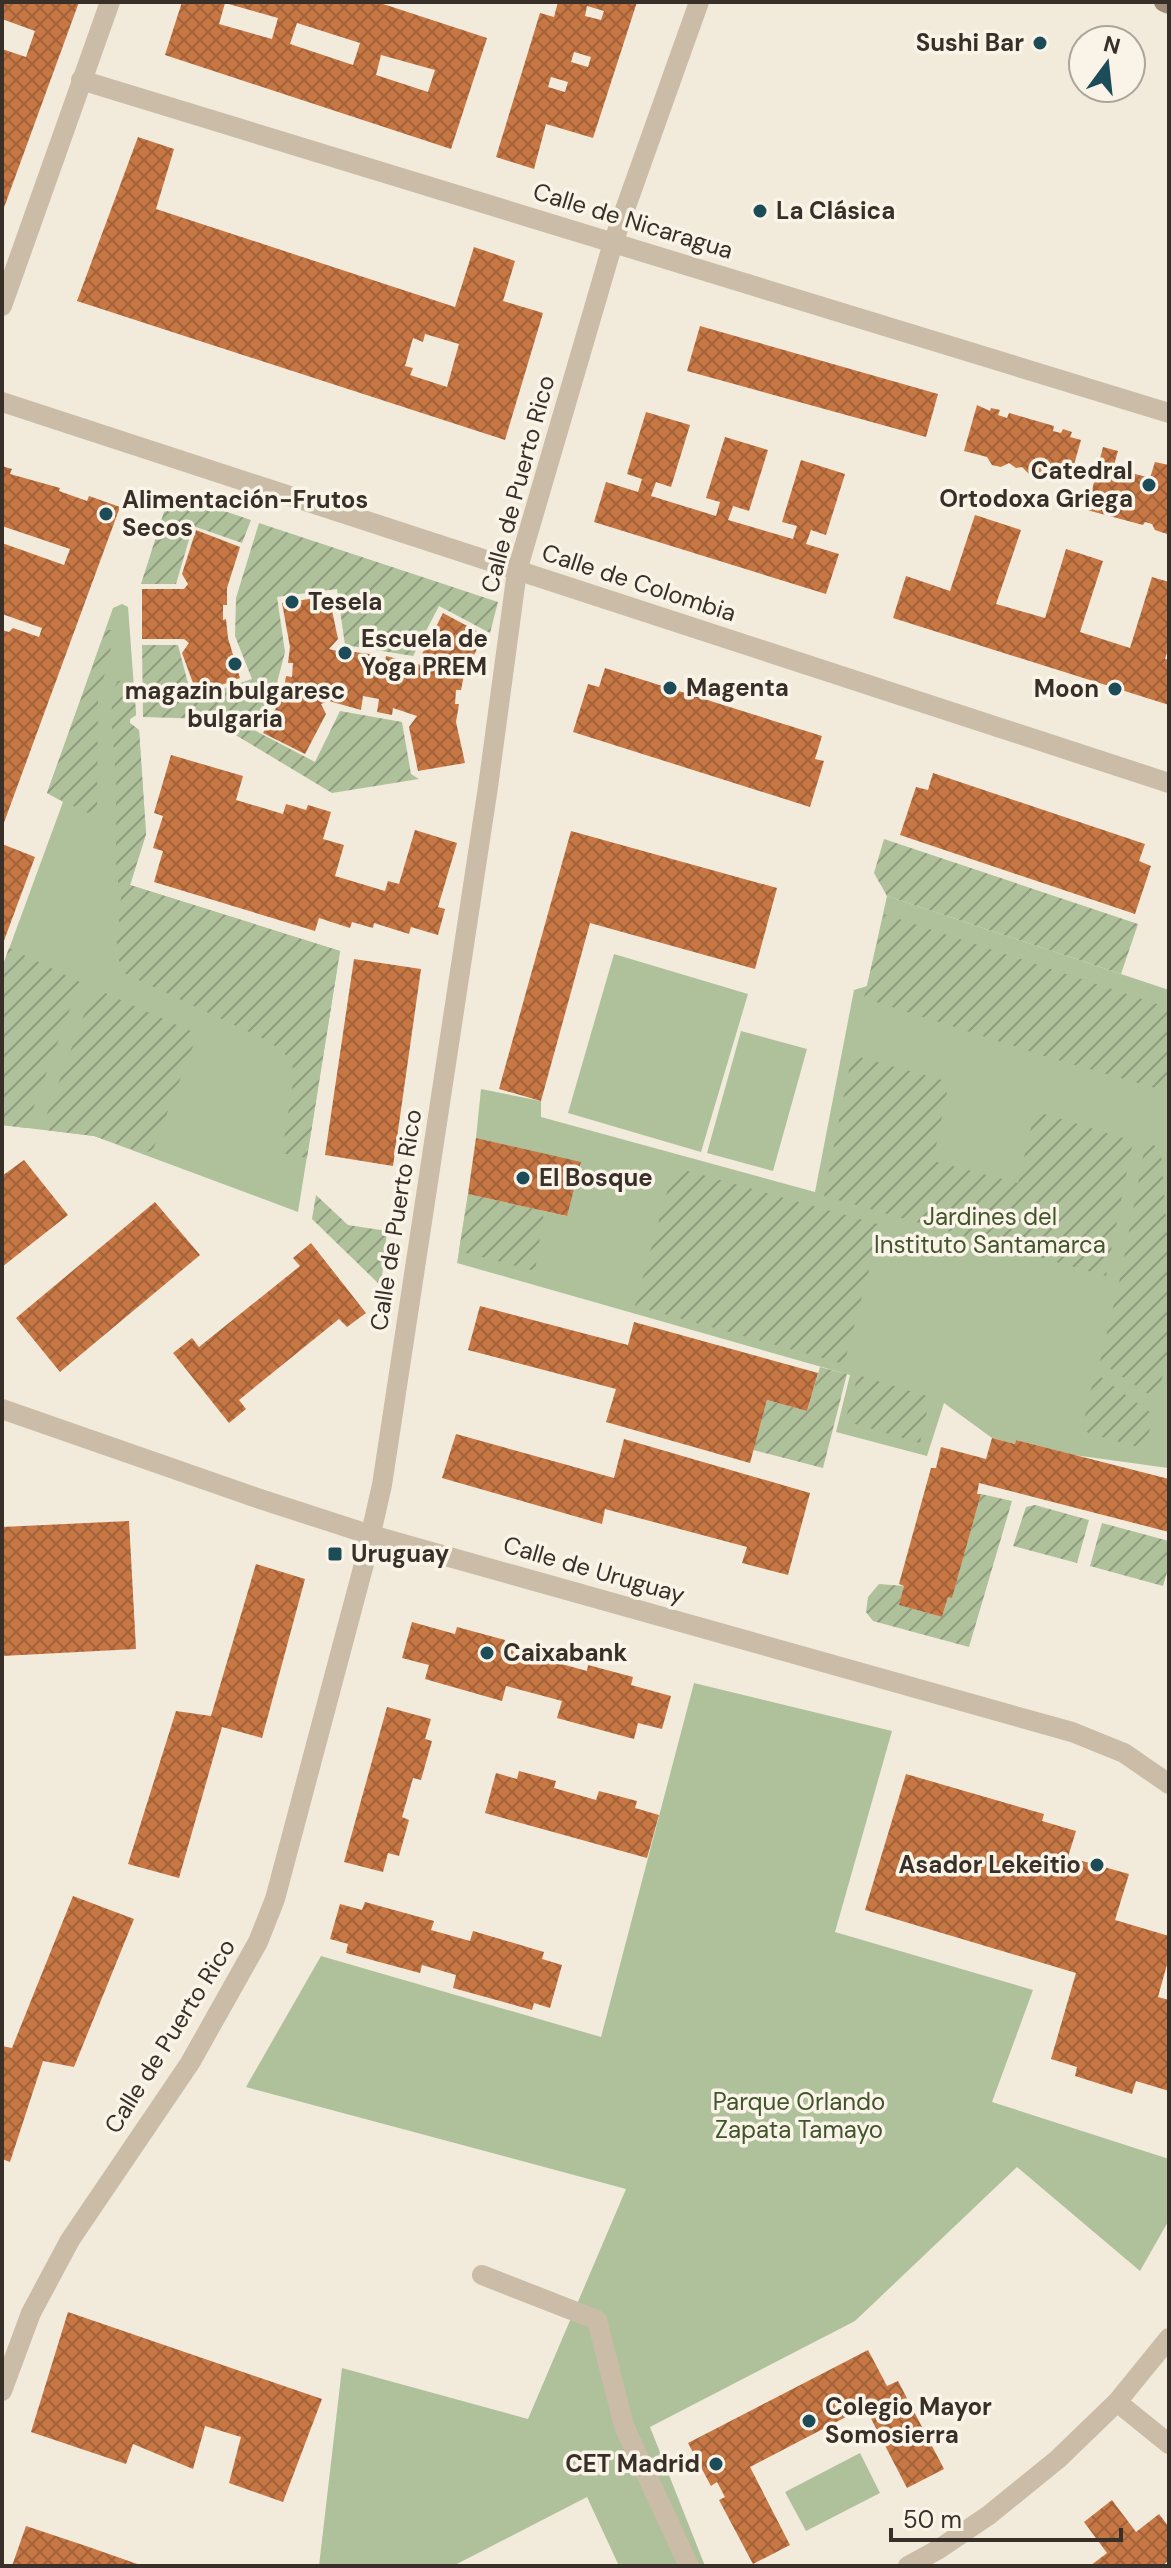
<svg xmlns="http://www.w3.org/2000/svg" width="1171" height="2568" font-family="'DM Sans',sans-serif">
<defs>
<pattern id="garden-furrows" width="10" height="10" patternUnits="userSpaceOnUse" patternTransform="scale(2)"><rect width="10" height="10" fill="#afc19b"/><path d="M-1 1l2-2M0 10L10 0M9 11l2-2" fill="none" stroke="#8f9d7e"/></pattern>
<pattern id="building-cross-hatch" width="8" height="8" patternUnits="userSpaceOnUse" patternTransform="scale(2)"><rect width="8" height="8" fill="#c77744"/><path d="M0 0l8 8M0 8l8-8" fill="none" stroke="#a26239"/></pattern>
</defs>
<rect width="100%" height="100%" fill="#f2ebdb"/>
<g fill="#afc19b">
<path d="M122,604L128,607L136,715L130,719V723L139,730L146,834L130,885L340,951L298,1212L94,1136L2,1125V968L63,802L47,793L113,608Z"/>
<path d="M887,896L1169,990L1168,1468L1074,1455L1016,1440L1015,1444L992,1438L944,1403L927,1456L836,1432L850,1375L457,1263L468,1194L566,1216L581,1163L476,1138L481,1089L541,1101V1117L815,1192L854,990L867,986Z"/>
<path d="M614,954L748,994L701,1152L568,1113Z"/>
<path d="M741,1031L807,1049L773,1171L707,1153Z"/>
<path d="M694,1683L892,1731L835,1932L1033,1990L992,2102L1169,2159V2220L1140,2271L1017,2167L855,2321L650,2427L705,2566H619L587,2497L453,2566H319L342,2368L528,2419L626,2189L246,2087L321,1956L601,2037Z"/>
<path d="M860,2453L880,2493L806,2531L785,2492Z"/>
</g>
<g fill="url(#garden-furrows)">
<path d="M170,493L251,520L242,543L193,526L176,584H141Z"/>
<path d="M259,523L498,602L490,633L439,606L413,656L345,645L337,589L277,597L285,652L271,706L256,731L315,762L340,711L402,722L411,774L419,779L332,793L209,719L143,717L142,645H178L192,699L252,679L235,636L236,598Z"/>
<path d="M106,630H111L114,635L98,701L97,809L88,813L47,793Z"/>
<path d="M126,680V693L135,700L136,715L130,719V723L139,730L146,834L130,885L340,951L307,1158L282,1153L294,1075C292,1056 281,1050 266,1040L124,973L116,953L121,898L116,871V779L111,714L115,686L118,681Z"/>
<path d="M884,839L1138,924L1121,974L887,896L874,873Z"/>
<path d="M884,914L1169,1008V1092L1044,1056L864,998Z"/>
<path d="M9,948L80,982L26,1128L2,1125V968Z"/>
<path d="M94,988L195,1033L196,1038L153,1150L144,1153L94,1136L46,1130L44,1122Z"/>
<path d="M852,1055L949,1082L933,1161L1018,1183L1035,1111L1133,1141L1106,1276L824,1196Z"/>
<path d="M1151,1143L1161,1151L1169,1263V1354L1156,1399L1100,1362L1121,1274L1145,1146Z"/>
<path d="M674,1167L881,1225L844,1364L635,1306Z"/>
<path d="M468,1194L544,1211L535,1271L459,1251Z"/>
<path d="M316,1195L348,1225L387,1231L381,1286L312,1219Z"/>
<path d="M820,1367L847,1374L823,1468L753,1450L767,1400L807,1411Z"/>
<path d="M1095,1373L1154,1415L1144,1449L1088,1433L1083,1424Z"/>
<path d="M858,1375L930,1397L920,1443L845,1421Z"/>
<path d="M981,1494L1012,1501L969,1647L873,1621L866,1612L868,1597L879,1584L904,1586L900,1605L942,1617L948,1597H952Z"/>
<path d="M1035,1505L1089,1520L1077,1563L1013,1546L1026,1507Z"/>
<path d="M1102,1523L1169,1541V1566L1163,1586L1090,1566Z"/>
</g>
<g fill="url(#building-cross-hatch)" fill-rule="evenodd">
<path d="M2,2H79L2,213V49L26,57L35,31L2,19Z"/>
<path d="M182,2H377L487,38L451,149L165,55ZM225,3L278,18L272,39L219,24ZM297,23L360,43L353,65L290,44ZM381,55L435,70L428,92L376,75Z"/>
<path d="M558,2H637L593,138L546,124L534,169L496,157L540,13L554,17ZM587,6L604,11L601,20L585,16ZM574,52L591,57L588,67L571,62ZM551,77L568,82L565,92L548,87Z"/>
<path d="M138,137L174,149L156,209L455,307L474,247L515,261L503,301L543,313L505,440L77,301ZM425,334L459,344L447,387L410,375L413,368L405,366L413,338L423,342Z"/>
<path d="M700,326L938,394L926,437L687,371Z"/>
<path d="M977,405L990,411L991,408L1000,410L998,415L1007,418L1009,413L1054,426L1053,431L1061,433L1063,429L1072,432L1070,437L1081,440L1069,482L1045,474L1040,478L1030,475L1022,467L1016,468L1009,463L1001,467L992,465L987,457L964,451Z"/>
<path d="M646,412L690,425L671,487L656,482L651,496L716,516L720,502L706,498L725,437L768,450L749,511L733,506L728,520L793,539L797,526L782,522L801,460L845,474L826,535L811,530L806,544L839,554L826,594L594,522L606,482L638,492L642,479L627,474Z"/>
<path d="M1103,447L1118,451L1113,468L1150,478L1155,462L1169,465V532L1167,534L1155,530L1152,524L1145,522L1143,525L1087,510Z"/>
<path d="M2,466L12,469L10,474L60,488L59,491L87,501L89,496L120,507L2,828V630L9,632L13,628L39,637L42,628L2,614V543L64,565L70,549L2,526Z"/>
<path d="M975,515L1021,530L996,604L1045,618L1066,549L1103,561L1080,632L1130,648L1152,577L1169,582V646L1165,659L1169,660V705L893,618L906,576L950,591Z"/>
<path d="M196,530L240,547L227,588V605H223V620L226,619L228,638L240,678L197,694L182,653L189,643L184,639H142V589H184L188,584L182,574Z"/>
<path d="M329,596L338,639L329,649L354,655V652L370,654L368,667L384,669L386,656L421,665L427,663L422,654L443,613L484,635L464,675L461,690H456L455,704H459L456,722L465,763L418,771L409,727L417,716L393,708L392,715L377,712L379,699L363,696L361,710L329,701L321,704L326,714L305,754L263,733L283,694L286,676L292,677L293,663H288L290,647L282,603Z"/>
<path d="M605,668L822,736L815,759L824,761L810,807L573,732L588,684L599,687Z"/>
<path d="M171,755L243,776L236,800L283,814L286,804L306,810L308,805L331,812L323,839L344,845L335,876L385,891L388,881L399,884L415,830L457,843L438,907L445,909L438,935L411,927L409,934L374,923L373,928L352,922L350,928L319,918L315,931L154,882L163,851L153,848L163,816L154,813Z"/>
<path d="M933,773L1145,844L1139,861L1151,866L1135,914L900,835L916,787L928,790Z"/>
<path d="M571,831L777,888L755,969L590,923L541,1101L499,1089Z"/>
<path d="M2,844L35,857L2,946Z"/>
<path d="M354,959L421,969L393,1166L325,1155Z"/>
<path d="M476,1138L581,1162L567,1216L468,1194Z"/>
<path d="M24,1160L68,1215L2,1267V1176Z"/>
<path d="M155,1202L200,1255L60,1372L16,1318Z"/>
<path d="M311,1243L366,1313L347,1327L339,1319L239,1400L246,1409L229,1423L173,1353L192,1338L199,1347L300,1266L293,1258Z"/>
<path d="M480,1306L628,1345L634,1322L818,1373L807,1411L767,1400L750,1463L606,1422L616,1389L468,1350Z"/>
<path d="M456,1434L614,1478L624,1439L810,1493L788,1575L742,1563L747,1547L605,1509L602,1524L442,1478Z"/>
<path d="M992,1438L1015,1444L1016,1440L1169,1479V1532L979,1483L977,1494H981L952,1598L948,1597L942,1617L899,1605L904,1586L899,1584L931,1468H936L941,1447L986,1459Z"/>
<path d="M129,1521L136,1649L2,1656V1527Z"/>
<path d="M256,1564L305,1579L262,1738L222,1727L179,1878L128,1864L176,1711L211,1716Z"/>
<path d="M412,1622L455,1634L457,1627L505,1640L503,1648L587,1671L588,1665L633,1677L631,1685L671,1696L662,1729L638,1723L634,1739L557,1718L562,1701L506,1686L502,1701L425,1679L429,1665L402,1658Z"/>
<path d="M387,1707L431,1719L425,1739L432,1741L421,1780L413,1778L402,1817L409,1820L399,1856L388,1853L383,1872L344,1862Z"/>
<path d="M519,1771L556,1781L554,1788L596,1800L599,1791L637,1801L635,1808L659,1815L647,1858L485,1813L496,1773L517,1779Z"/>
<path d="M906,1774L1044,1814L1042,1821L1076,1831L1068,1857L1129,1874L1115,1920L1169,1936V1957L1158,1997L1169,2000V2091L1136,2081L1132,2094L1075,2076L1077,2067L1051,2059L1076,1973L865,1910Z"/>
<path d="M73,1896L134,1919L74,2067L43,2061L10,2162L2,2159V2046L12,2048Z"/>
<path d="M365,1902L434,1921L431,1930L470,1941L473,1931L544,1952L542,1959L562,1965L550,2008L534,2003L532,2010L453,1988L456,1975L422,1965L420,1973L346,1953L348,1944L330,1939L340,1904L362,1910Z"/>
<path d="M68,2312L322,2399L283,2502L229,2483L241,2437L205,2426L193,2469L133,2444L126,2464L31,2432Z"/>
<path d="M868,2350L887,2386L898,2381L944,2469L907,2488L865,2407L750,2467L790,2545L753,2564L719,2500L725,2497L717,2482L711,2486L688,2443Z"/>
<path d="M1112,2500L1136,2532L1159,2514L1169,2527V2560L1162,2566H1090L1107,2553L1084,2522Z"/>
<path d="M26,2526L86,2546L143,2566H12Z"/>
</g>
<g fill="none" stroke-linecap="round" stroke-linejoin="round">
<g stroke="#cabca7" stroke-width="20">
<path d="M81,80L1169,413"/>
<path d="M2,306L110,2"/>
<path d="M2,402L1169,783"/>
<path d="M2,1409L260,1499L371,1535L1072,1732L1124,1753L1169,1784"/>
<path d="M482,2275L597,2320L624,2426L689,2566"/>
<path d="M2,2391L31,2313L70,2240L190,2063L258,1942L275,1899L364,1564L382,1485L488,787L517,571L613,243L699,2"/>
<path d="M1117,2402L1169,2444"/>
<path d="M908,2566L939,2549L989,2515L1058,2459L1117,2402L1169,2338"/>
</g>
<path stroke="#9e8c78" stroke-width="20" d="M1164,2L1169,4"/>
</g>
<g fill="#1d4c59" stroke="#faf4e8" stroke-width="3">
<circle cx="1040" cy="43" r="8"/>
<circle cx="760" cy="211" r="8"/>
<circle cx="1149" cy="485" r="8"/>
<circle cx="106" cy="514" r="8"/>
<circle cx="292" cy="602" r="8"/>
<circle cx="345" cy="653" r="8"/>
<circle cx="235" cy="664" r="8"/>
<circle cx="670" cy="688" r="8"/>
<circle cx="1115" cy="689" r="8"/>
<circle cx="523" cy="1178" r="8"/>
<rect x="327" y="1546" width="16" height="16" rx="4"/>
<circle cx="487" cy="1653" r="8"/>
<circle cx="1097" cy="1865" r="8"/>
<circle cx="809" cy="2421" r="8"/>
<circle cx="716" cy="2464" r="8"/>
</g>
<g text-anchor="middle" stroke-width="7" stroke-linejoin="round" paint-order="stroke">
<g font-size="24" font-weight="bold" fill="#372f28" stroke="#faf4e8" text-anchor="start">
<text x="1024" y="51" text-anchor="end">Sushi Bar</text>
<text x="776" y="219">La Clásica</text>
<text x="1133" y="479" text-anchor="end">Catedral<tspan x="1133" dy="28">Ortodoxa Griega</tspan></text>
<text x="122" y="508">Alimentación-Frutos<tspan x="122" dy="28">Secos</tspan></text>
<text x="308" y="610">Tesela</text>
<text x="361" y="647">Escuela de<tspan x="361" dy="28">Yoga PREM</tspan></text>
<text x="686" y="696">Magenta</text>
<text x="1099" y="697" text-anchor="end">Moon</text>
<text x="235" y="699" text-anchor="middle">magazin bulgaresc<tspan x="235" dy="28">bulgaria</tspan></text>
<text x="539" y="1186">El Bosque</text>
<text x="351" y="1562">Uruguay</text>
<text x="503" y="1661">Caixabank</text>
<text x="1081" y="1873" text-anchor="end">Asador Lekeitio</text>
<text x="825" y="2415">Colegio Mayor<tspan x="825" dy="28">Somosierra</tspan></text>
<text x="700" y="2472" text-anchor="end">CET Madrid</text>
</g>
<g font-size="24" fill="#372f28" stroke="#faf4e8">
<text transform="translate(633 221) rotate(17)" y="8">Calle de Nicaragua</text>
<text transform="translate(518 484) rotate(-75)" y="8">Calle de Puerto Rico</text>
<text transform="translate(639 583) rotate(18)" y="8">Calle de Colombia</text>
<text transform="translate(396 1220) rotate(-81)" y="8">Calle de Puerto Rico</text>
<text transform="translate(594 1570) rotate(16)" y="8">Calle de Uruguay</text>
<text transform="translate(170 2036) rotate(-58)" y="8">Calle de Puerto Rico</text>
</g>
<g font-size="24" fill="#40552b" stroke="#faf4e8">
<text x="990" y="1225">Jardines del<tspan x="990" dy="28">Instituto Santamarca</tspan></text>
<text x="799" y="2110">Parque Orlando<tspan x="799" dy="28">Zapata Tamayo</tspan></text>
</g>
</g>
<rect width="1171" height="2568" fill="none" stroke="#372f28" stroke-width="8"/>
<g transform="translate(1107 64) rotate(15)"><circle r="38" fill="#faf4e8" stroke="#aca59b" stroke-width="2"/>
<path d="M0-6L14 30L0 20L-14 30Z" fill="#1d4c59"/>
<text y="-12" font-size="22" font-weight="bold" text-anchor="middle" fill="#372f28">N</text>
</g>
<path d="M891 2528v12h230v-12" fill="none" stroke="#372f28" stroke-width="4"/>
<text x="903" y="2528" font-size="24" fill="#372f28" stroke="#faf4e8" stroke-width="6" paint-order="stroke">50 m</text>
</svg>
